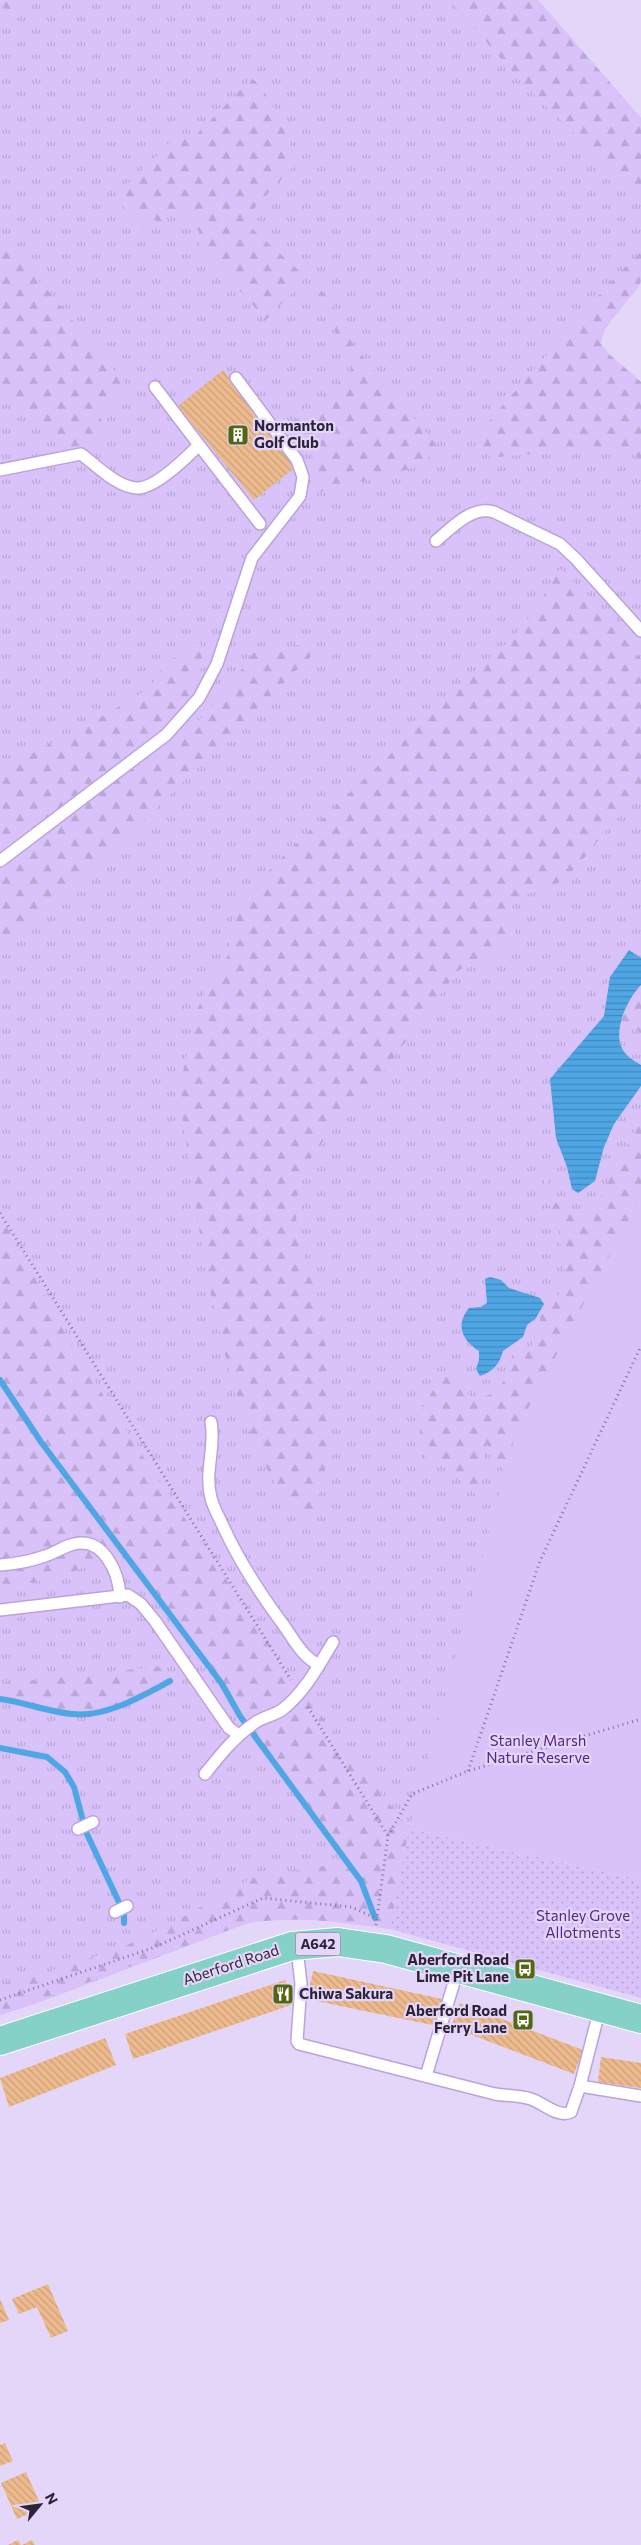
<svg xmlns="http://www.w3.org/2000/svg" width="641" height="2545" font-family="Commissioner,sans-serif">
<defs>
<pattern id="grass-tufts" width="24" height="20" patternUnits="userSpaceOnUse" patternTransform="scale(1.25)"><rect width="24" height="20" fill="#d8c2f9"/><path d="M3 7l-1-3M5 7V3M7 7l1-3M15 17l-1-3M17 17v-4M19 17l1-3" fill="none" stroke="#baa7d6"/></pattern>
<pattern id="forest-firs" width="22" height="20" patternUnits="userSpaceOnUse" patternTransform="scale(1.25)"><rect width="22" height="20" fill="#d8c2f9"/><path d="M5 1l3.5 6h-7zM16 11l3.5 6h-7z" fill="#baa7d6"/></pattern>
<pattern id="garden-dots" width="8" height="8" patternUnits="userSpaceOnUse" patternTransform="scale(1.25)"><rect width="8" height="8" fill="#d8c2f9"/><path d="M2 2h.1M6 6h.1" fill="none" stroke="#baa7d6" stroke-width="1.8" stroke-linecap="round"/></pattern>
<pattern id="water-rules" width="6" height="5" patternUnits="userSpaceOnUse" patternTransform="scale(1.25)"><rect width="6" height="5" fill="#4fa6e5"/><path d="M0 2.5h6" fill="none" stroke="#4287bb"/></pattern>
<pattern id="building-back-hatch" width="6" height="6" patternUnits="userSpaceOnUse" patternTransform="scale(1.25)"><rect width="6" height="6" fill="#ecba8d"/><path d="M-1 5l2 2M0 0l6 6M5-1l2 2" fill="none" stroke="#cba07a"/></pattern>
</defs>
<rect width="100%" height="100%" fill="#e4d6f9"/>
<path fill="url(#grass-tufts)" d="M0,0H538L641,118V283L611,321L602,334L601,344L609,354L641,382V1196L409,1829L390,1929C339,1922 298,1915 248,1923L35,2004L0,2015Z"/>
<g fill="url(#forest-firs)">
<path d="M0,0H23L11,11L0,5Z"/>
<path d="M450,0H538L641,118V198L521,82Z"/>
<path d="M252,78C276,102 285,132 296,163L251,212L253,219L249,226L306,277L266,320L199,245V232L179,205L161,224L153,219L143,228L114,197L181,132L191,140Z"/>
<path d="M0,238L44,286L128,387L97,410L107,434L85,449L75,450L27,420L0,394Z"/>
<path d="M641,252C641,260 641,277 640,284C628,303 604,320 601,344L609,354L641,382V459L626,452L609,448L497,457L488,456C482,446 479,440 482,429L614,278Z"/>
<path d="M321,290L331,302L356,349L441,450L407,470L320,492L310,452L289,423L307,414L353,368L323,307L310,299Z"/>
<path d="M560,569L587,594L641,659V794L628,802C612,822 577,872 557,884C534,897 515,886 508,919L516,933C507,943 498,958 485,963C476,967 468,965 459,970C427,1011 398,1054 366,1094C333,1135 299,1151 296,1211C295,1246 314,1275 321,1309C329,1347 336,1495 307,1520L291,1511L272,1479L254,1443L230,1375L207,1279L181,1109L182,1077L195,1015L207,987L229,954L232,922L248,895L271,868L511,639L531,616Z"/>
<path d="M200,642L203,666L189,685L198,721L223,696L253,653L301,645L311,647L310,657L115,849C76,878 45,919 0,941V775L34,752L91,723L150,688L165,663Z"/>
<path d="M641,956V1033L629,1026L605,1023L612,993Z"/>
<path d="M641,1118V1253L505,1473L487,1444L476,1497L468,1479L427,1459L420,1442V1412L444,1372L462,1376V1388L470,1396L481,1398L491,1394L507,1378L516,1353C538,1350 543,1328 539,1309L558,1296L566,1280L559,1233L544,1188L546,1173C548,1181 549,1190 552,1197C562,1215 583,1216 597,1203Z"/>
<path d="M0,1212L76,1353L142,1455L298,1686L409,1829L390,1929C339,1922 298,1915 248,1923L0,2015V1985L70,1965L123,1947L174,1922L252,1878L346,1862L240,1716L222,1684L121,1549L65,1576L0,1589Z"/>
<path d="M163,1666L170,1681C142,1696 105,1718 72,1714C48,1712 24,1702 0,1699V1684Z"/>
</g>
<path fill="#d8c2f9" d="M641,1196V1880L409,1829L517,1429Z"/>
<path fill="url(#garden-dots)" d="M409,1829L641,1880V1998L390,1929Z"/>
<g fill="url(#water-rules)">
<path d="M629,950L641,958V985C627,999 610,1035 625,1053C629,1058 636,1062 641,1065V1086L614,1124L604,1147L595,1181L578,1193L572,1189L567,1167L556,1138L550,1079L604,1016L610,977Z"/>
<path d="M490,1277L501,1280L509,1288L540,1298L544,1304L536,1318L527,1325L523,1337L503,1351C500,1363 493,1372 480,1376L476,1369L479,1360V1351C462,1340 455,1325 469,1308L481,1307L487,1303L485,1279Z"/>
</g>
<g fill="none" stroke-linecap="round" stroke-linejoin="round">
<g stroke="#4fa6e5" stroke-width="6">
<path d="M0,1380L41,1442L222,1684L240,1716L361,1881L375,1918"/>
<path d="M0,1699C24,1702 48,1712 72,1714C105,1718 142,1696 170,1681"/>
<path d="M0,1748L47,1757L65,1772L74,1787L86,1832L124,1913V1923"/>
</g>
</g>
<g fill="url(#building-back-hatch)">
<path d="M223,370L298,465L254,500L178,406Z"/>
<path d="M313,1971L442,1999L437,2026L307,1999Z"/>
<path d="M285,1980L294,2004L133,2059L125,2034Z"/>
<path d="M460,2003L583,2050L574,2074L451,2027Z"/>
<path d="M105,2038L116,2065L9,2107L0,2078Z"/>
<path d="M601,2057L641,2063V2088L598,2082Z"/>
<path d="M48,2284L68,2331L51,2338L37,2307L19,2314L12,2299Z"/>
<path d="M0,2299L9,2320L0,2323Z"/>
<path d="M5,2443L13,2461L0,2466V2445Z"/>
<path d="M26,2472L42,2508L17,2519L1,2483Z"/>
<path d="M18,2540L21,2545H8Z"/>
<path d="M32,2540L35,2545H22Z"/>
</g>
<g fill="none" stroke-linecap="round" stroke-linejoin="round">
<g stroke="#baa3db" stroke-width="14">
<g id="service">
<path d="M199,445L260,524"/>
<path d="M0,470L81,454C96,465 117,487 136,488C154,490 187,457 199,445L155,387"/>
<path d="M436,541C452,527 473,505 494,512L560,544L576,559L641,631"/>
<path d="M0,861L166,735L199,698L217,664L252,558L300,496L303,477L297,460L236,378"/>
<path d="M211,1422C216,1447 204,1472 211,1498C213,1507 219,1517 223,1526C239,1561 259,1592 282,1623C294,1639 301,1656 319,1665"/>
<path d="M0,1565C15,1564 31,1561 45,1556C55,1553 64,1546 74,1544C104,1537 119,1573 120,1597"/>
<path d="M0,1610L128,1595L141,1604L155,1621L229,1728L239,1735"/>
<path d="M205,1774C220,1755 235,1736 256,1722C264,1717 275,1715 283,1709C305,1692 319,1665 333,1642"/>
<path d="M78,1829L93,1822"/>
<path d="M115,1912L127,1906"/>
<path d="M298,1958L301,1984L297,2041L299,2044L495,2094C507,2096 519,2095 531,2099C543,2103 558,2118 571,2112L580,2086L641,2096"/>
<path d="M426,2076L458,1969"/>
<path d="M580,2086L600,2008"/>
</g>
</g>
<g stroke="#fff" stroke-width="30">
<path id="primary" d="M0,2041L292,1946L338,1942L386,1949L641,2019"/>
</g>
<g stroke="#847995" stroke-width="3" stroke-dasharray="1 4" stroke-linecap="butt">
<path d="M0,1213L291,1680"/>
<path d="M308,1707L388,1836"/>
<path d="M468,1771L540,1561L641,1346"/>
<path d="M376,1925L388,1836L412,1794L468,1771L641,1719"/>
<path d="M0,2000L155,1947L263,1898L352,1907L375,1918"/>
</g>
<use href="#service" stroke="#fff" stroke-width="11"/>
<use href="#primary" stroke="#85d1c8" stroke-width="28"/>
</g>
<defs>
<g id="building-square" transform="scale(1.125)"><rect x="-9" y="-9" width="18" height="18" rx="4" fill="#526613" stroke="#e4d6f9"/><path d="M-4-6H4V6H1V3H-1V6H-4ZM-2.5-4.3h1.7v1.8h-1.7ZM.8-4.3h1.7v1.8H.8ZM-2.5-1h1.7V.8h-1.7ZM.8-1h1.7V.8H.8Z" fill="#fff"/></g>
<g id="bus-square" transform="scale(1.125)"><rect x="-9" y="-9" width="18" height="18" rx="4" fill="#526613" stroke="#e4d6f9"/><path d="M-5-6H5V4H4V6H2V4H-2V6H-4V4H-5ZM-3.5-4V0h7V-4ZM-3.5 1.2v1.5H-2V1.2ZM2 1.2v1.5H3.5V1.2Z" fill="#fff"/></g>
<g id="restaurant-square" transform="scale(1.125)"><rect x="-9" y="-9" width="18" height="18" rx="4" fill="#526613" stroke="#e4d6f9"/><path d="M-5-6h1v4h1v-4h1v4h1v-4h1v5L-1.5 .5V6h-2V.5L-5-1ZM5-6V6H3V1.5H1.5Q1.5-4 5-6Z" fill="#fff"/></g>
</defs>
<g fill-rule="evenodd">
<use href="#building-square" x="238" y="435"/>
<use href="#bus-square" x="525" y="1969"/>
<use href="#restaurant-square" x="283" y="1994"/>
<use href="#bus-square" x="523" y="2020"/>
</g>
<g text-anchor="middle" stroke-width="4.5" stroke-linejoin="round" paint-order="stroke">
<rect fill="#e4d6f9" stroke="#645973" stroke-width="1" x="295.5" y="1932.5" width="45" height="23" rx="4"/>
<g font-size="14" font-weight="bold" fill="#2d243a">
<text x="318" y="1949">A642</text>
</g>
<g font-size="15" font-weight="bold" fill="#2d243a" stroke="#e4d6f9" text-anchor="start">
<text x="254" y="431">Normanton<tspan x="254" dy="17">Golf Club</tspan></text>
<text x="509" y="1965" text-anchor="end">Aberford Road<tspan x="509" dy="17">Lime Pit Lane</tspan></text>
<text x="299" y="1999">Chiwa Sakura</text>
<text x="507" y="2016" text-anchor="end">Aberford Road<tspan x="507" dy="17">Ferry Lane</tspan></text>
</g>
<g font-size="15" fill="#572587" stroke="#e4d6f9">
<text x="538" y="1746">Stanley Marsh<tspan x="538" dy="17">Nature Reserve</tspan></text>
<text x="583" y="1921">Stanley Grove<tspan x="583" dy="17">Allotments</tspan></text>
</g>
<g font-size="15" fill="#2d243a" stroke="#e4d6f9">
<text transform="translate(231 1965) rotate(-18)" y="5">Aberford Road</text>
</g>
</g>
<g transform="translate(40 2505) rotate(61)" stroke="#e4d6f9" stroke-width="4" paint-order="stroke">
<path d="M0-4L9 19L0 12L-9 19Z" fill="#2d243a"/>
<text y="-8" font-size="14" font-weight="bold" text-anchor="middle" fill="#2d243a">N</text>
</g>
</svg>
